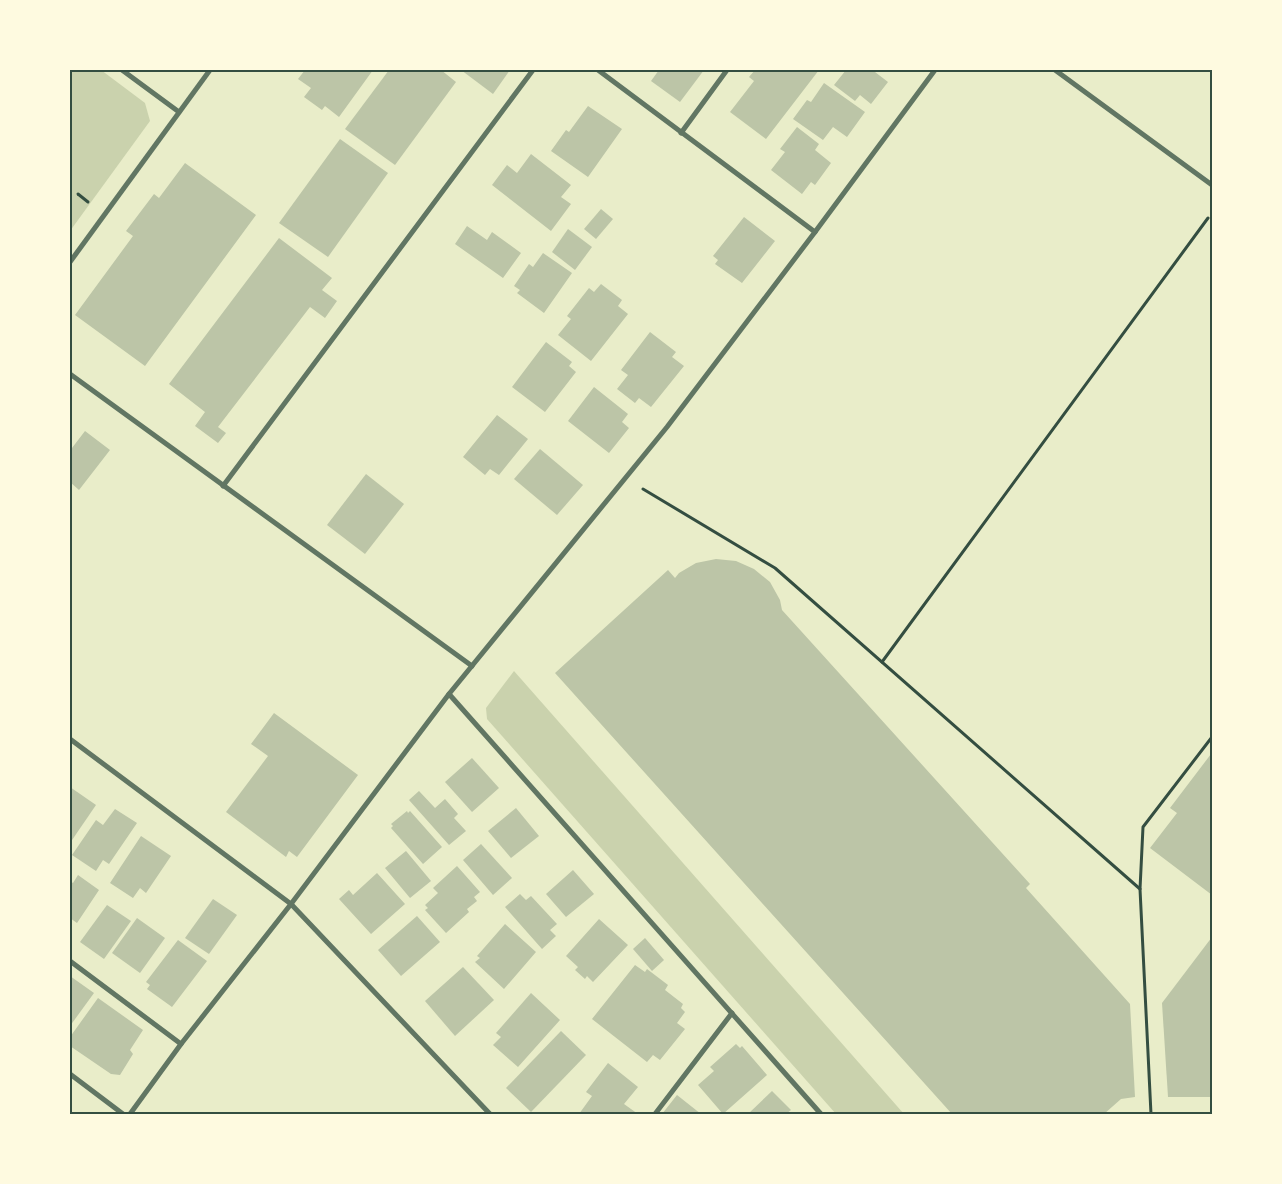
<svg xmlns="http://www.w3.org/2000/svg" width="1282" height="1184" font-family="'PT Sans Narrow',sans-serif">
<rect width="100%" height="100%" fill="#e9edc9"/>
<g fill="#cad2ad">
<path d="M70,70H101L145,103L150,121L70,231Z"/>
<path d="M514,671L904,1114H836L487,719L486,708Z"/>
</g>
<g fill="#bcc5a7">
<path d="M305,70H373L339,117L325,106L322,110L304,97L311,88L298,79Z"/>
<path d="M389,70H441L456,82L395,165L345,129Z"/>
<path d="M461,70H510L493,94Z"/>
<path d="M659,70H704L680,102L651,81Z"/>
<path d="M755,70H819L766,139L730,112L754,81L749,77Z"/>
<path d="M846,70H877L875,72L888,82L871,104L860,95L855,101L834,85Z"/>
<path d="M824,83L865,112L847,137L833,127L823,140L793,119L807,100L811,102Z"/>
<path d="M588,106L622,129L588,177L551,151L566,130L569,132Z"/>
<path d="M797,127L819,144L815,150L831,163L815,185L811,182L802,194L771,170L785,152L780,149Z"/>
<path d="M340,139L388,173L328,257L279,223Z"/>
<path d="M531,154L571,185L561,197L571,204L551,231L492,185L507,165L517,173Z"/>
<path d="M185,163L256,215L145,366L75,315L133,236L126,231L154,194L159,198Z"/>
<path d="M601,209L613,219L596,239L584,229Z"/>
<path d="M744,217L775,241L742,283L715,264L718,260L713,256Z"/>
<path d="M467,226L487,240L492,232L521,253L503,278L455,244Z"/>
<path d="M568,229L592,247L575,270L552,252Z"/>
<path d="M279,238L332,278L322,290L337,301L325,318L310,307L218,427L226,433L218,443L195,426L205,412L169,384Z"/>
<path d="M543,253L572,273L544,313L517,293L520,290L514,286L529,264L533,267Z"/>
<path d="M601,284L622,300L618,306L628,314L591,361L558,335L571,319L567,316L589,288L594,292Z"/>
<path d="M650,332L676,352L672,357L684,366L651,407L639,398L635,403L617,389L628,375L621,370Z"/>
<path d="M546,342L572,362L569,366L576,372L545,412L512,387Z"/>
<path d="M594,387L628,414L622,422L629,428L609,453L568,421Z"/>
<path d="M497,415L528,439L499,475L490,469L485,475L463,457Z"/>
<path d="M85,431L110,450L79,490L70,482V447L72,448Z"/>
<path d="M540,449L583,485L557,515L514,479Z"/>
<path d="M366,474L404,504L365,554L327,525Z"/>
<path d="M716,559L736,561L754,569L770,582L780,600L782,610L1030,884L1026,888L1130,1004L1135,1097L1121,1099L1104,1114H952L555,673L668,570L675,578L679,573L696,563Z"/>
<path d="M274,713L358,775L297,857L289,851L286,857L226,812L268,756L251,744Z"/>
<path d="M1211,754L1212,755V895L1150,848L1177,813L1170,808Z"/>
<path d="M472,758L499,788L472,812L445,782Z"/>
<path d="M70,787L96,805L70,843Z"/>
<path d="M419,791L435,808L445,799L458,814L454,818L466,831L449,845L409,800Z"/>
<path d="M516,808L539,836L511,858L488,831Z"/>
<path d="M115,809L137,823L109,864L103,860L96,871L72,855L96,820L103,825Z"/>
<path d="M407,811L408,813L410,811L442,847L423,864L391,828L393,826L391,824Z"/>
<path d="M141,836L171,856L146,893L140,888L133,898L110,883Z"/>
<path d="M481,844L512,878L493,895L463,860Z"/>
<path d="M406,851L431,881L410,898L385,868Z"/>
<path d="M457,866L480,892L474,897L477,901L467,909L469,912L446,933L425,910L428,908L425,905L438,893L433,888Z"/>
<path d="M573,870L594,894L566,917L546,894Z"/>
<path d="M377,873L405,904L371,934L339,899L349,890L353,895Z"/>
<path d="M78,875L99,890L77,923L70,918V881L73,883Z"/>
<path d="M520,894L526,900L531,896L557,924L550,930L556,936L542,949L505,907Z"/>
<path d="M213,899L237,915L209,954L185,938Z"/>
<path d="M107,905L131,921L104,959L80,942Z"/>
<path d="M417,916L440,942L401,976L378,950Z"/>
<path d="M137,918L165,938L140,973L112,953Z"/>
<path d="M599,919L628,945L593,982L587,976L585,979L575,970L578,967L566,956Z"/>
<path d="M505,924L536,952L504,989L475,962L480,958L477,956Z"/>
<path d="M1212,937V1097H1168L1162,1003Z"/>
<path d="M645,938L664,960L652,971L633,949Z"/>
<path d="M178,940L207,961L172,1007L147,989L150,985L146,982Z"/>
<path d="M635,965L645,972L647,969L668,985L665,990L683,1004L681,1008L685,1012L677,1023L685,1029L660,1060L653,1055L647,1062L592,1019Z"/>
<path d="M463,967L494,1000L455,1036L425,1001Z"/>
<path d="M70,976L94,993L70,1026Z"/>
<path d="M531,993L560,1020L518,1067L493,1045L501,1037L496,1033Z"/>
<path d="M98,998L143,1030L130,1050L133,1054L120,1075L111,1074L70,1046V1037Z"/>
<path d="M561,1031L586,1055L531,1112L506,1088Z"/>
<path d="M736,1044L740,1048L742,1046L767,1075L723,1114L698,1085L714,1071L710,1067Z"/>
<path d="M608,1063L638,1087L624,1104L638,1114H579L592,1096L586,1092Z"/>
<path d="M772,1091L791,1110L786,1114H748Z"/>
<path d="M677,1095L701,1114H662Z"/>
</g>
<g fill="none" stroke-linecap="round" stroke-linejoin="round">
<g stroke="#344e41" stroke-width="3">
<path d="M78,194L88,202"/>
<path d="M643,489L775,568L1140,889"/>
<path d="M882,662L1208,218"/>
<path d="M1151,1114L1140,889L1143,827L1212,737"/>
</g>
<g stroke="#617663" stroke-width="5">
<path d="M122,70L179,112"/>
<path d="M598,70L815,232"/>
<path d="M1055,70L1212,185"/>
<path d="M681,133L727,70"/>
<path d="M70,262L210,70"/>
<path d="M70,374L472,666"/>
<path d="M223,486L533,70"/>
<path d="M449,694L821,1114"/>
<path d="M70,739L291,904L490,1114"/>
<path d="M70,961L181,1044"/>
<path d="M70,1074L123,1114"/>
<path d="M130,1114L181,1044L291,904L449,694L667,427L815,232L935,70"/>
<path d="M655,1114L732,1013"/>
</g>
</g>
<rect width="1282" height="1184" fill="none" stroke="#fefae0" stroke-width="142"/>
<rect x="71" y="71" width="1140" height="1042" fill="none" stroke="#344e41" stroke-width="2"/>
</svg>
